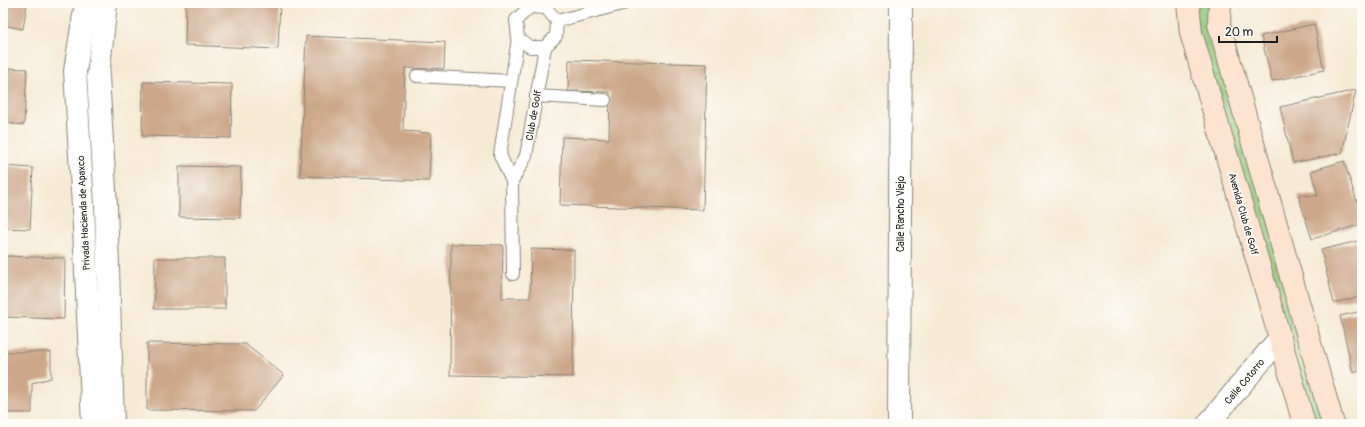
<svg xmlns="http://www.w3.org/2000/svg" width="1365" height="427" font-family="Pangolin,sans-serif">
<defs>
<pattern id="park-tufts" width="24" height="20" patternUnits="userSpaceOnUse"><rect width="24" height="20" fill="#96cb7d"/><path d="M3 7l-1-3M5 7V3M7 7l1-3M15 17l-1-3M17 17v-4M19 17l1-3" fill="none" stroke="#81ae6b"/></pattern>
</defs>
<rect width="100%" height="100%" fill="#fdfcf7"/>
<filter id="ink" filterUnits="userSpaceOnUse"><feTurbulence type="fractalNoise" baseFrequency=".025" numOctaves="2"/><feDisplacementMap in="SourceGraphic" scale="8" xChannelSelector="R" yChannelSelector="G"/><feConvolveMatrix kernelMatrix="1 2 1 2 8 2 1 2 1" color-interpolation-filters="sRGB"/></filter>
<filter id="wash" filterUnits="userSpaceOnUse"><feTurbulence type="fractalNoise" baseFrequency=".012" numOctaves="4" result="noise"/><feDisplacementMap in="SourceGraphic" scale="16" xChannelSelector="R" yChannelSelector="G"/><feGaussianBlur stdDeviation="0.9" result="paint"/><feColorMatrix in="noise" values="0 0 0 0 0 0 0 0 0 0 0 0 0 0 0 0 0 1.4 0 .05"/><feComposite in="paint" operator="in"/></filter>
<g filter="url(#wash)">
<rect width="100%" height="100%" fill="#f5ead4"/>
<path fill="url(#park-tufts)" stroke="#59744c" d="M1188,3H1220L1333,424H1304Z"/>
<g id="blocks">
<g fill="#cca789">
<path d="M3,3H27L23,29L3,25Z"/>
<path d="M186,3H280L278,49L185,45Z"/>
<path d="M1314,24L1324,70L1272,81L1261,36Z"/>
<path d="M306,36L445,42L444,69L405,68L403,131L431,133L429,181L300,176Z"/>
<path d="M569,60L707,64L703,210L560,205L562,137L609,139L610,92L568,91Z"/>
<path d="M3,68L27,69L24,125L3,123Z"/>
<path d="M143,82L232,84L231,138L142,136Z"/>
<path d="M1356,90L1342,153L1293,163L1280,107Z"/>
<path d="M1344,161L1362,218V224L1312,239L1298,195L1318,196L1311,171Z"/>
<path d="M3,166L33,168L30,229L3,228Z"/>
<path d="M179,166L241,167L240,218L179,217Z"/>
<path d="M1362,240V296L1334,303L1321,250Z"/>
<path d="M451,244L503,245L502,298H530L531,249L574,250L573,377L450,375Z"/>
<path d="M3,256L65,258L64,319L3,317Z"/>
<path d="M155,258H225V309H154Z"/>
<path d="M1362,311V370L1353,373L1340,316Z"/>
<path d="M147,343L245,344L284,375L254,411L147,410Z"/>
<path d="M3,352H51V378L32,383V413H3Z"/>
</g>
</g>
</g>
<g filter="url(#ink)">
<use href="#blocks" fill-opacity="0" stroke="#888378" stroke-width="1"/>
<g fill="none" stroke-linecap="round" stroke-linejoin="round">
<g stroke="#888378" stroke-width="14">
<g id="lane">
<path d="M525,3L530,7L546,8L557,21L556,36L545,47H530L518,38L516,20L530,7"/>
<path d="M557,21L626,3"/>
<path d="M417,76L511,81"/>
<path d="M536,96L605,100"/>
<path d="M512,181L526,156L545,47"/>
<path d="M513,274L512,181L500,155L518,38"/>
</g>
</g>
<g stroke="#888378" stroke-width="24">
<g id="street">
<path d="M86,3L75,71L83,206L93,424"/>
<path d="M106,3L98,76L106,206L113,424"/>
<path d="M899,424L901,3"/>
<path d="M1208,424L1280,338"/>
</g>
</g>
<g stroke="#888378" stroke-width="24">
<g id="secondary">
<path d="M1188,3L1191,33L1280,338L1304,424"/>
<path d="M1220,3L1219,24L1333,424"/>
</g>
</g>
<use href="#lane" stroke="#fff" stroke-width="12"/>
<use href="#street" stroke="#fff" stroke-width="22"/>
<use href="#secondary" stroke="#fde4d1" stroke-width="22"/>
</g>
</g>
<g text-anchor="middle" stroke-width="3.5" stroke-linejoin="round" paint-order="stroke">
<g font-size="10" fill="#1c1c1c" stroke="#fdfcf7">
<text transform="translate(533 115) rotate(-80)" y="4">Club de Golf</text>
<text transform="translate(83 213) rotate(-93)" y="4">Privada Hacienda de Apaxco</text>
<text transform="translate(900 214) rotate(-90)" y="4">Calle Rancho Viejo</text>
<text transform="translate(1244 214) rotate(74)" y="4">Avenida Club de Golf</text>
<text transform="translate(1244 381) rotate(-50)" y="4">Calle Cotorro</text>
</g>
</g>
<rect width="1365" height="427" fill="none" stroke="#fdfcf7" stroke-width="16"/>
<path d="M1219 36v6h58v-6" fill="none" stroke="#1c1c1c" stroke-width="2"/>
<text x="1225" y="36" font-size="12" fill="#1c1c1c" stroke="#fdfcf7" stroke-width="3" paint-order="stroke">20 m</text>
</svg>
